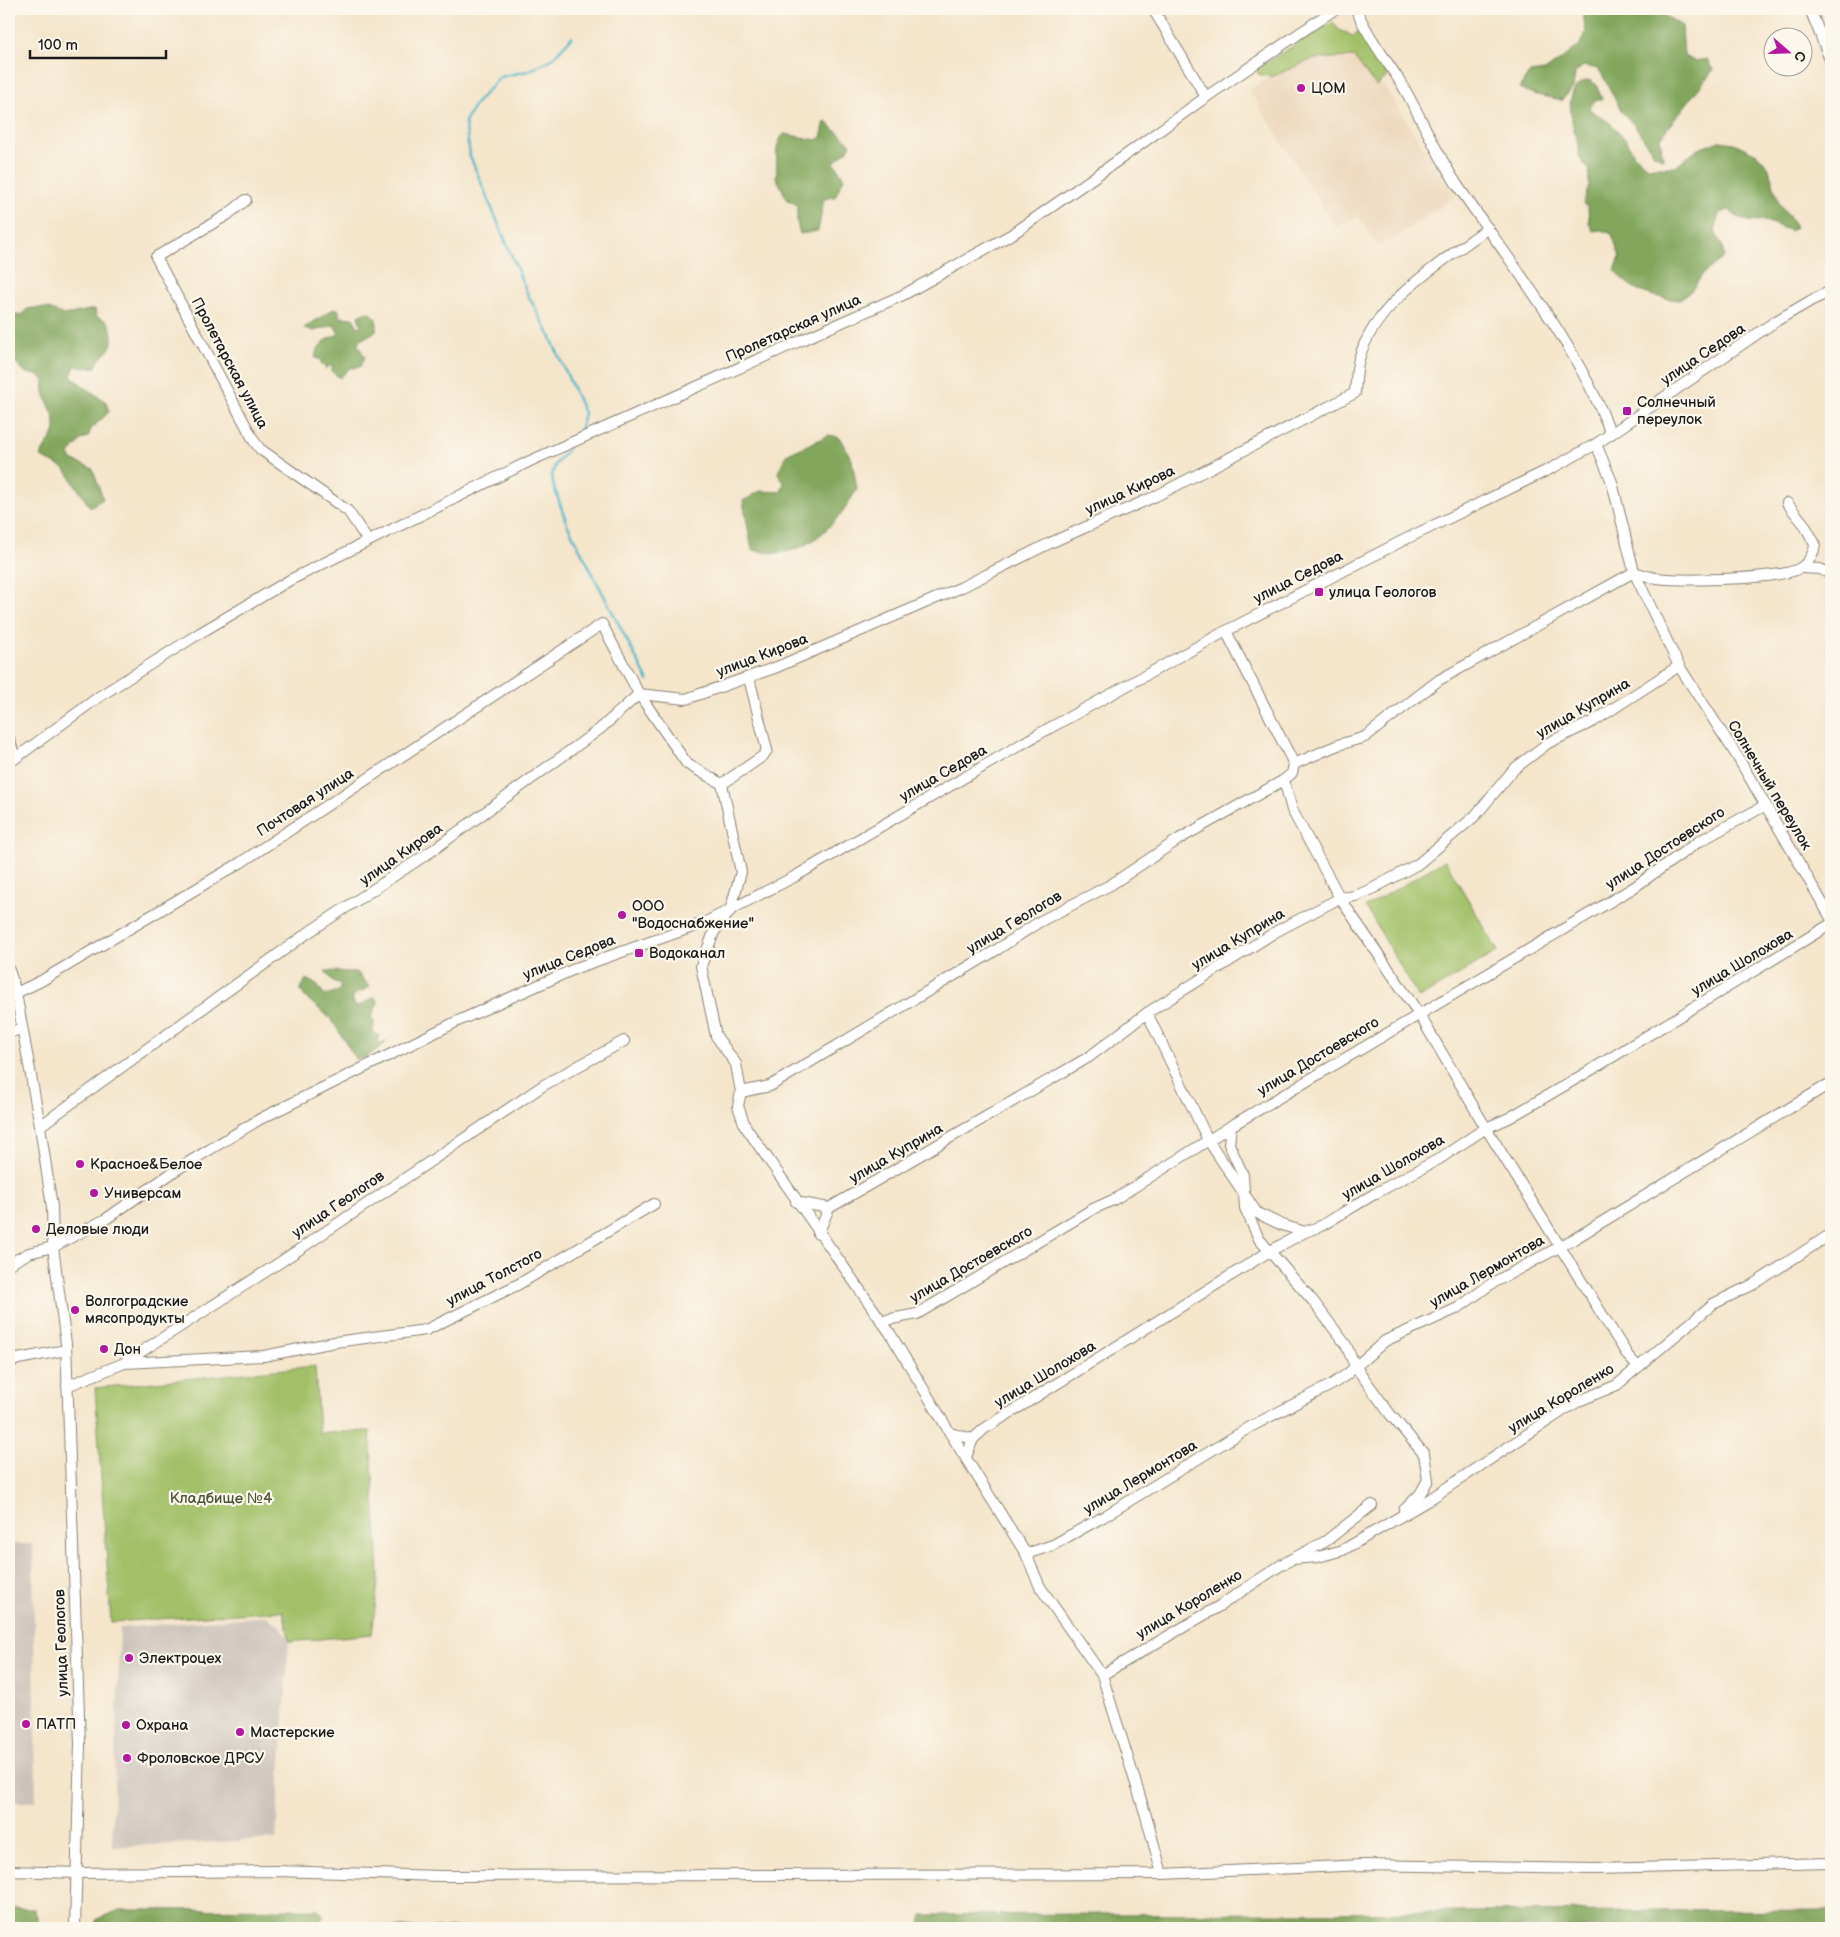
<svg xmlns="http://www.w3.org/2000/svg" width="1840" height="1937" font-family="'Balsamiq Sans',sans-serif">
<rect width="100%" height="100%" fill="#fbf7ec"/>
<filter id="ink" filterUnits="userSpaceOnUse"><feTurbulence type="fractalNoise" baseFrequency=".02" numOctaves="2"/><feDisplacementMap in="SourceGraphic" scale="10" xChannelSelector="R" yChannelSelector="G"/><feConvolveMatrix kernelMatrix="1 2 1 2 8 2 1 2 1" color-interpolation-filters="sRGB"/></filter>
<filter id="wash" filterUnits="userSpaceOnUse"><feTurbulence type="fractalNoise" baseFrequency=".0096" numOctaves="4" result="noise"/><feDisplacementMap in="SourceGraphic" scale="20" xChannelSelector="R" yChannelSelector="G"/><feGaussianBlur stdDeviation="1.12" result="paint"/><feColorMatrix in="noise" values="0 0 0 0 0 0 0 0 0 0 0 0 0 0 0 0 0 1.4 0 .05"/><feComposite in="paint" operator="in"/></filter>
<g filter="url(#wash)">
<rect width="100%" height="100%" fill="#f4e5cb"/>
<path fill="#edd7bb" d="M1347,29L1455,196L1389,242L1386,240L1377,245L1358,216L1336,228L1249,90Z"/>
<g fill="#ccc2b9">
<path d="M9,1544H33L36,1802H9Z"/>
<path d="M266,1616L280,1626L289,1639L276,1839L112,1847L120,1628Z"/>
</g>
<g fill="#a2c067" stroke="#5f6e42">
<path d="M1333,22L1339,30L1353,36L1359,32L1388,76L1376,86L1354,57L1313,59L1271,77L1258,74L1257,68Z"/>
<path d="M1445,860L1498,951L1419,998L1366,907Z"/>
<path d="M315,1366L319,1433L370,1431L379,1574L372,1634L290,1642L283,1611L111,1622L95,1388Z"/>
</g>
<g fill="#81a65c" stroke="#4e613c">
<path d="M1582,9H1655L1682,26L1684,56L1694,61L1707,59L1713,70L1660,138L1663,159L1654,154L1635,126L1622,112L1599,69L1583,66L1575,73L1573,88L1562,100L1533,94L1519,88L1529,73L1545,71L1579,46L1586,32Z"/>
<path d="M1590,80L1597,85L1602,99L1594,101L1589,109L1610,123L1627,141L1634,155L1648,167H1676L1696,150L1719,141L1734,143L1757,154L1768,166L1779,203L1796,226L1791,231L1763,220L1751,222L1737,217L1729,210L1719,213L1715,232L1722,245L1724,257L1702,275L1692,290L1680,300C1655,298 1630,292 1615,270L1620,257L1612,234L1601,230L1593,231L1589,223L1588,207L1583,204L1589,185V169C1587,166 1583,163 1581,160C1578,156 1579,149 1578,145C1573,125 1559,85 1590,80Z"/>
<path d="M825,121L851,144L848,150L834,162L844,178L835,197L824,199L818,231L800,234L797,223V205L787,199L776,177C779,162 772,146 784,134L817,140L821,138Z"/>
<path d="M33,308H46L64,315L95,309L96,316C99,318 104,319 107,321C112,326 114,342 110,348C104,356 99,357 96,367L82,368L75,366L71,377L106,402L109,412L91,429L88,437L81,440L69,454L72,460L93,469L103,499L90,507L64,468L41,457C43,446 53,440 55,429C57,410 40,399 44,380L38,375L26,373L15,362L9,367V315H22L27,309Z"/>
<path d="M335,308L339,310V317L353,318L358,327L361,325L358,317C370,305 380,318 376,331L359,341L358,345L365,357L360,367L350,368L340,378L332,372V364L326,369L321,364V360L315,358C317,344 328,338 339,334L334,325L314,331L304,328Z"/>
<path d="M829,435L839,437L852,460L857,489C840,519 813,552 775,553C768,553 760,551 752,550L743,501L760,491L781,492L784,483L778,472L786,455Z"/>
<path d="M325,971L357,972L370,987L353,996V1004L357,1007L375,997L378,1003L371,1017L374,1021L373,1033L379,1036L377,1043L387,1042L367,1057L356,1059L331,1019L304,996L300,989L306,979L317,985L325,995L339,991L341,984L332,981Z"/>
<path d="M9,1908L34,1909L41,1928H9Z"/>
<path d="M318,1909L324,1916L314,1928H93L97,1919L120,1910Z"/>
<path d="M1831,1910V1928H919L922,1915Z"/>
<path d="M782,1927V1928H392Z"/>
</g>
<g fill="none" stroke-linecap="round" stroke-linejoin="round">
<g stroke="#4cb6ca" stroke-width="2.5">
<path d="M572,37L552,59L528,71L500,77L476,103L465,122L470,156L528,295L550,336L584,413L579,435"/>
<path d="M568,449L555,465L552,476L554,487L567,524L648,681"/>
</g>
</g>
</g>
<g filter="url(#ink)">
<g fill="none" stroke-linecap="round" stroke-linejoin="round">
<g stroke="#888074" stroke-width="12">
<g id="minor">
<path d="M1153,9L1206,97"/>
<path d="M1356,9C1368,37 1385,58 1401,83C1422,118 1437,156 1460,189C1514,268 1577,344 1611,434"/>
<path d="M1810,9L1831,62"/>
<path d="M246,200L227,215L156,257L254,441L260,449L348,511L368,541"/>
<path d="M1596,444L1612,482L1634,572L1679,666L1737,756L1831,918"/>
<path d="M1801,568L1820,569L1831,574"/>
<path d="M749,678L767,750L763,756L722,784L741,872L730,911L714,932L701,966L716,1036L736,1064L741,1092L738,1106L745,1126L890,1333L950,1433L973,1439L966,1457"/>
<path d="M9,738L15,758"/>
<path d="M9,763L100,696L200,633L290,580L530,461L903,295L1014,233L1123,157L1206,97L1335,9"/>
<path d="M1294,764L1338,745L1365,737L1439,680L1634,572C1642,574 1649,577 1657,578C1681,581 1785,580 1802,567C1810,561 1814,554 1815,544L1804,524L1787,503"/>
<path d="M1284,780L1292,810L1340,898L1419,1014L1486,1128L1628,1356L1638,1367"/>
<path d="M9,970L16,993L40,1126L52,1207L53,1247L66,1344L80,1744L75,1928"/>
<path d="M16,993L41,981L240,863L602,624L639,694L687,764L722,784"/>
<path d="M1147,1013L1208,1140L1257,1213L1282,1225L1305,1232"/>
<path d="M9,1033L22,1028"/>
<path d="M741,1092L770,1086L998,949L1039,922L1112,884L1179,839L1284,780L1292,773L1294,764L1226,631"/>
<path d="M40,1126L309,932L433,850L600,729L639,694L686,699L777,667L962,587L1050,543L1156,496L1355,393C1356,382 1356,369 1359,359C1375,301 1443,262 1488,228"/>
<path d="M1231,1126L1229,1144L1243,1175L1245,1208L1259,1239L1313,1301L1346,1345L1355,1366L1390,1414L1424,1454L1428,1480L1420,1494L1404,1510"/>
<path d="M796,1202L829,1208L1089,1057L1147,1013L1277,931L1340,898L1355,896L1370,890L1418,864L1475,816L1514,769L1548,743L1594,721L1679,666"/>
<path d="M818,1234L829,1208"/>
<path d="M9,1264L29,1253L53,1247L106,1219L176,1170L260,1119L458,1021L579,967L704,923L794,877L1037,735L1226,631L1406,539L1552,468L1596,444L1776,321L1812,300L1831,291"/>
<path d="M881,1321L917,1314L1093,1209L1115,1199L1231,1126L1633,888L1698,842L1766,805"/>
<path d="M9,1363L18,1359L66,1350"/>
<path d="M125,1363L264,1356L335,1342L426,1330L519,1284L654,1204"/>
<path d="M67,1386L122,1364L279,1263L544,1085L624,1041"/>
<path d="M950,1433L1026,1554L1040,1587L1102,1675L1146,1816L1162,1874"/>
<path d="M973,1439L984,1429L1270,1251L1305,1232L1321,1226L1376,1193L1439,1159L1486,1128L1509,1118L1586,1073L1831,924"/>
<path d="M1026,1554L1053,1545L1103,1517L1250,1427L1331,1385L1346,1375L1385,1341L1458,1308L1491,1284L1574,1239L1831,1083"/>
<path d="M1292,1559L1318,1557L1343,1550L1427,1501L1561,1412L1579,1401L1617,1385L1713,1304L1754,1284L1831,1234"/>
<path d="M1102,1675L1221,1605L1281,1565L1326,1541L1372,1505"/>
<path d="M9,1871L78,1873L276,1871L440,1876L1162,1874L1364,1865L1595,1869L1831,1863"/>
</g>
</g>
<use href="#minor" stroke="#fff" stroke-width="10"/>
</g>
</g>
<g fill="#b5179e" stroke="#fbf7ec" stroke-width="2">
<circle cx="1301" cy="88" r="5"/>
<rect x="1622" y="406" width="10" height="10" rx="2.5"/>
<rect x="1314" y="587" width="10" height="10" rx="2.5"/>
<circle cx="622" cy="915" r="5"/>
<rect x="634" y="948" width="10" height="10" rx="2.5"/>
<circle cx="80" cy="1164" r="5"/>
<circle cx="94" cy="1193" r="5"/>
<circle cx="36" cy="1229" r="5"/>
<circle cx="75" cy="1310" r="5"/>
<circle cx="104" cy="1349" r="5"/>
<circle cx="129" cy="1658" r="5"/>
<circle cx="26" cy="1724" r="5"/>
<circle cx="126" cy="1725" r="5"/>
<circle cx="240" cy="1732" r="5"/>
<circle cx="127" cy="1758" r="5"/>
</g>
<g text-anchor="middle" stroke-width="4.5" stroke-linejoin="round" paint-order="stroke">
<g font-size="15" fill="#1c1c1c" stroke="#fbf7ec" text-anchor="start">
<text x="1311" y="93">ЦОМ</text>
<text x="1637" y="407">Солнечный<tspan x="1637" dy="17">переулок</tspan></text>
<text x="1329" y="597">улица Геологов</text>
<text x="632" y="911">ООО<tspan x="632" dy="17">"Водоснабжение"</tspan></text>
<text x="649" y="958">Водоканал</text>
<text x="90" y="1169">Красное&amp;Белое</text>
<text x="104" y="1198">Универсам</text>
<text x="46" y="1234">Деловые люди</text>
<text x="85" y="1306">Волгоградские<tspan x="85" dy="17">мясопродукты</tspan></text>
<text x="114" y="1354">Дон</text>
<text x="139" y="1663">Электроцех</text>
<text x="36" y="1729">ПАТП</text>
<text x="136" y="1730">Охрана</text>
<text x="250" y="1737">Мастерские</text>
<text x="137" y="1763">Фроловское ДРСУ</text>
</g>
<g font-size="15" fill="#1c1c1c" stroke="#fbf7ec">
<text transform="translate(793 328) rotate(-24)" y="5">Пролетарская улица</text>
<text transform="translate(1703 354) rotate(-34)" y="5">улица Седова</text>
<text transform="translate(230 363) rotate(62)" y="5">Пролетарская улица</text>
<text transform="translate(1130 490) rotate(-25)" y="5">улица Кирова</text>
<text transform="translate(1298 577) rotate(-27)" y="5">улица Седова</text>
<text transform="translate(762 655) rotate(-21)" y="5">улица Кирова</text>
<text transform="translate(1583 708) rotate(-30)" y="5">улица Куприна</text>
<text transform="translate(943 773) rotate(-30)" y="5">улица Седова</text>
<text transform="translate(1770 785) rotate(59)" y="5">Солнечный переулок</text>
<text transform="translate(305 802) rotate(-33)" y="5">Почтовая улица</text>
<text transform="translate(1665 848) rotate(-33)" y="5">улица Достоевского</text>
<text transform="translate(401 854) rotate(-35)" y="5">улица Кирова</text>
<text transform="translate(1014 922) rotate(-31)" y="5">улица Геологов</text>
<text transform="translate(1238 939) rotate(-31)" y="5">улица Куприна</text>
<text transform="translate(569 957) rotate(-22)" y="5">улица Седова</text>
<text transform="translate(1742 962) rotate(-31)" y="5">улица Шолохова</text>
<text transform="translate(1318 1056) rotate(-31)" y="5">улица Достоевского</text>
<text transform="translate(896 1153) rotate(-30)" y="5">улица Куприна</text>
<text transform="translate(1393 1167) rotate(-30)" y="5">улица Шолохова</text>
<text transform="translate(338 1204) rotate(-34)" y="5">улица Геологов</text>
<text transform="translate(971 1264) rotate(-30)" y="5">улица Достоевского</text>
<text transform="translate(1487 1271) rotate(-30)" y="5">улица Лермонтова</text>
<text transform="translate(494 1277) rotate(-28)" y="5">улица Толстого</text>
<text transform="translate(1045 1374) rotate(-31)" y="5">улица Шолохова</text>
<text transform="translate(1561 1398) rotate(-31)" y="5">улица Короленко</text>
<text transform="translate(1140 1477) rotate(-31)" y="5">улица Лермонтова</text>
<text transform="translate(1189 1604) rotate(-31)" y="5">улица Короленко</text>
<text transform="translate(61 1643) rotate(-92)" y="5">улица Геологов</text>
</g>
<g font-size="15" fill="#4b5536" stroke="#fbf7ec">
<text x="221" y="1503">Кладбище №4</text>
</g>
</g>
<rect width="1840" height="1937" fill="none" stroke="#fbf7ec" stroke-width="30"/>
<g transform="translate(1788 52) rotate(110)"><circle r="24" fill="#fbf7ec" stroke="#a29f99"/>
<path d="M0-4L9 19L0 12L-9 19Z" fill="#b5179e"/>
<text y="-8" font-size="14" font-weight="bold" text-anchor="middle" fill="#1c1c1c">С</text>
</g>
<path d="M30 50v8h136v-8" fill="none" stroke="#1c1c1c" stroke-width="2.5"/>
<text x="38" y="50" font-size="15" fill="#1c1c1c" stroke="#fbf7ec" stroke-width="4" paint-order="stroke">100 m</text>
</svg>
